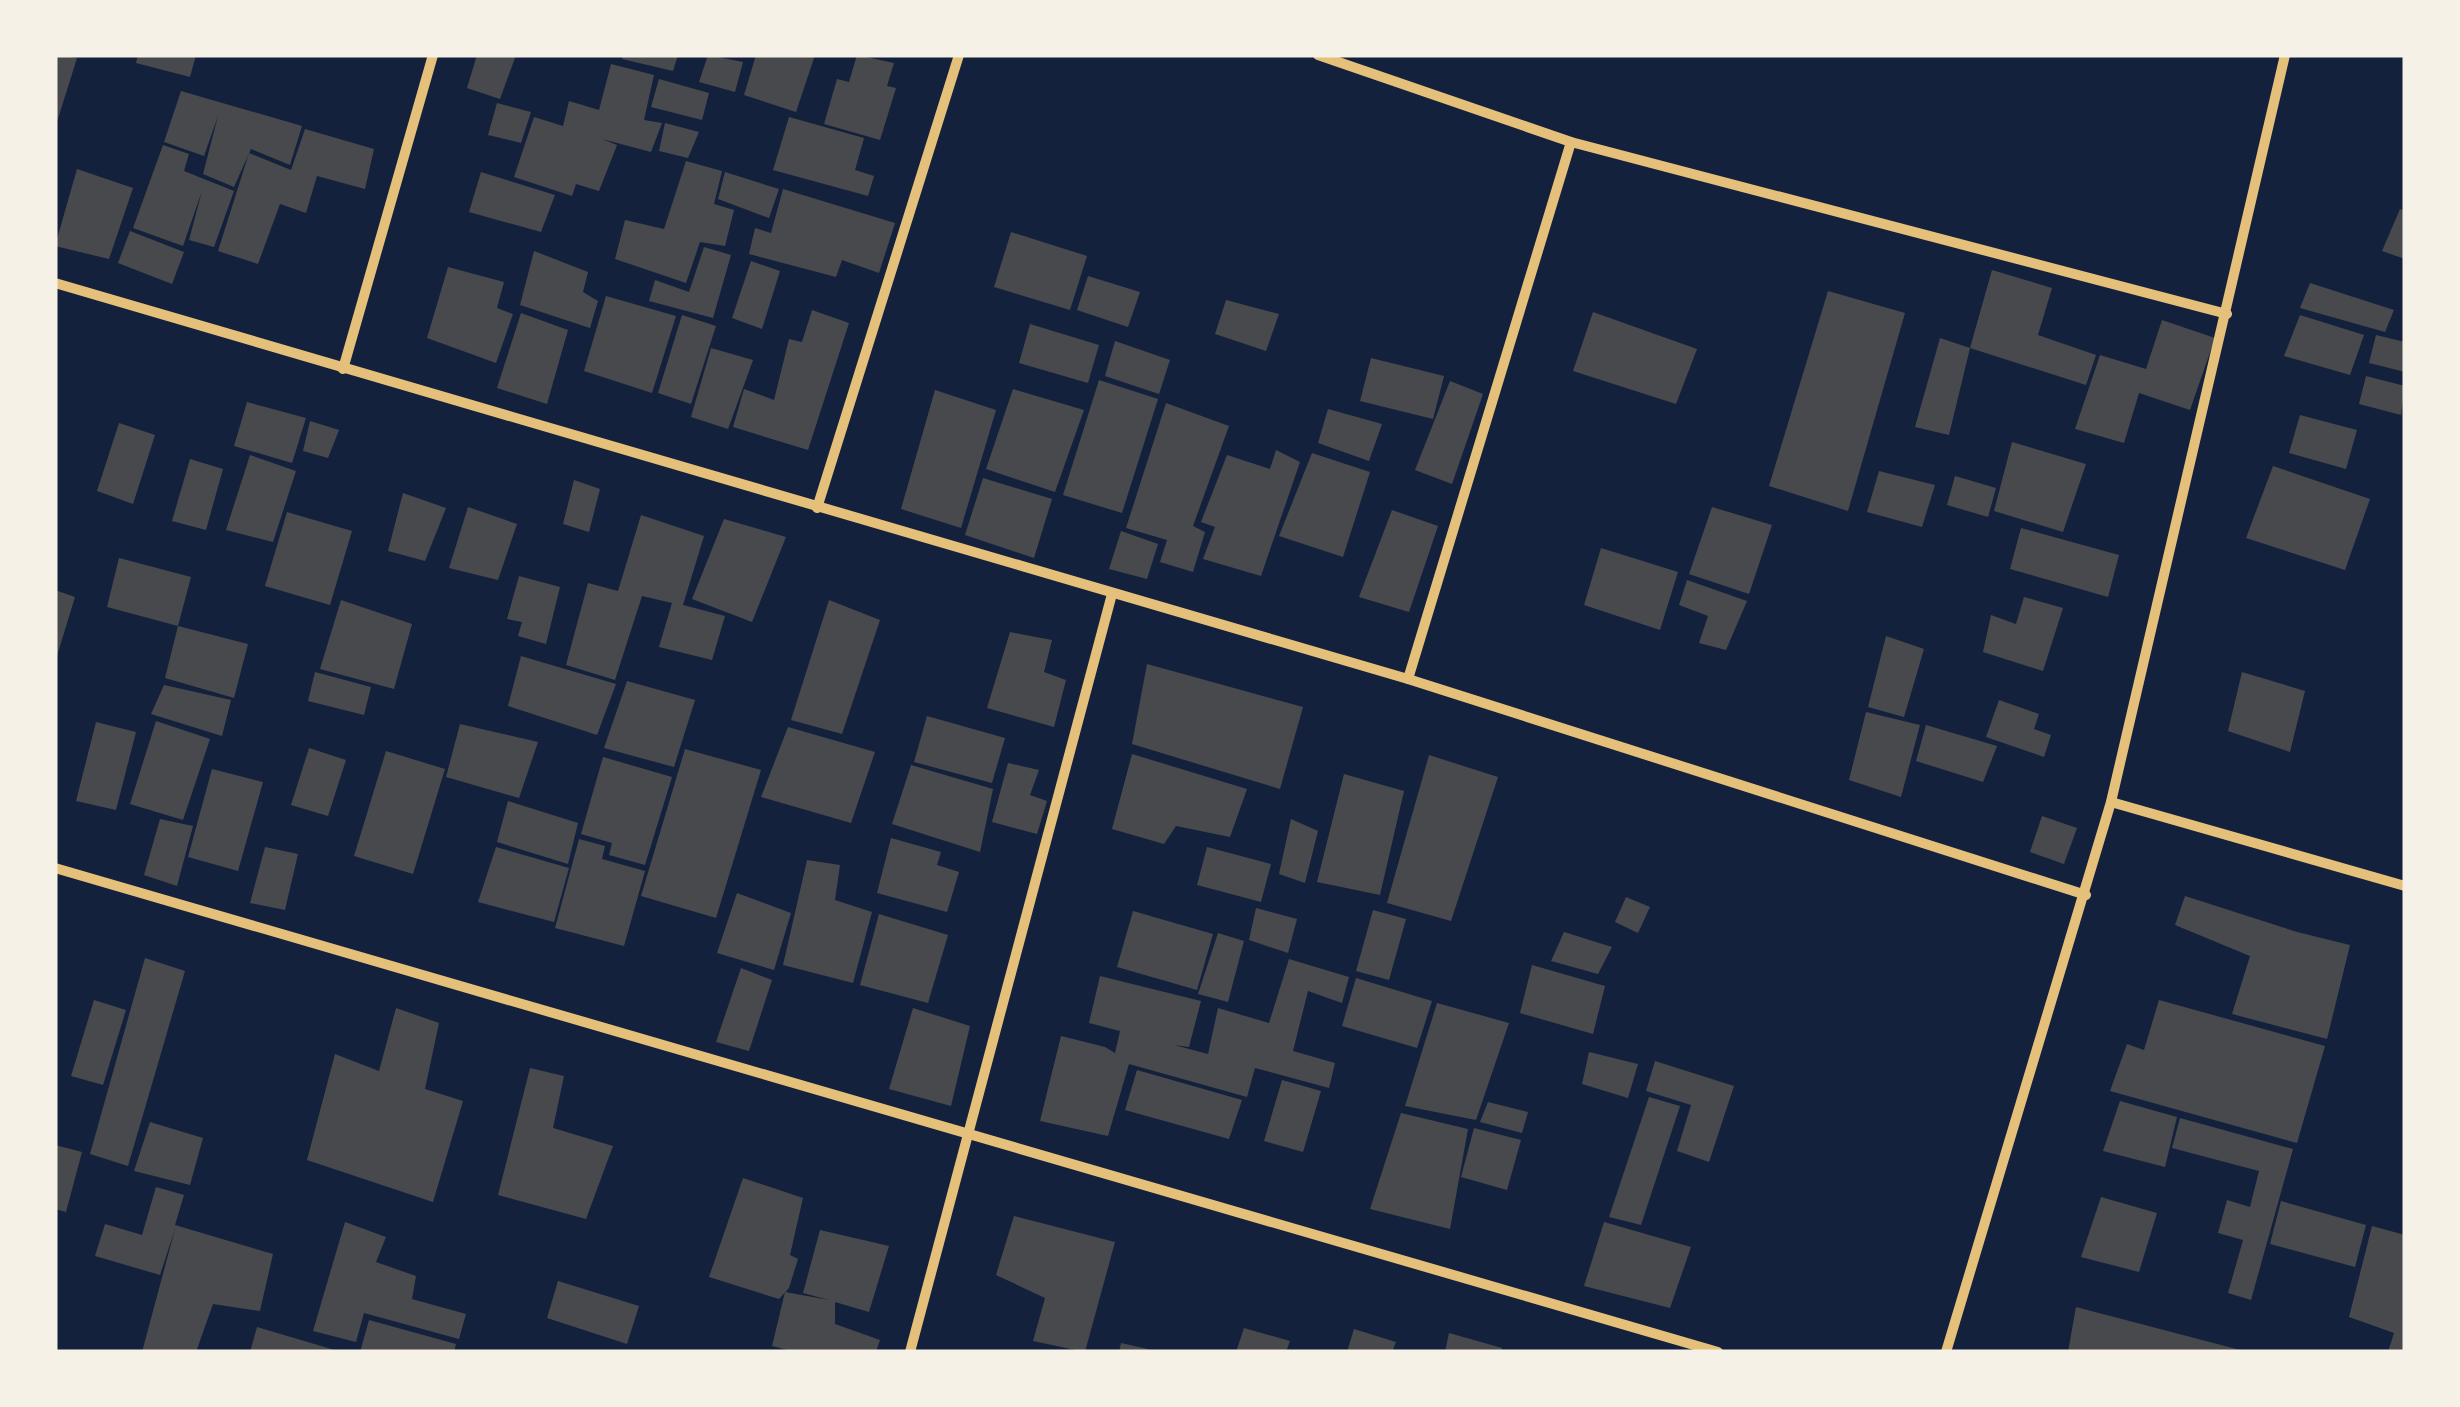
<svg xmlns="http://www.w3.org/2000/svg" width="2460" height="1407" font-family="Manrope,sans-serif">
<rect width="100%" height="100%" fill="#14213d"/>
<g fill="#48494c">
<path d="M55,55L77,58L56,125H55Z"/>
<path d="M138,55H196L190,77L136,63Z"/>
<path d="M477,55H516L500,99L467,88Z"/>
<path d="M623,55H678L673,71L622,59Z"/>
<path d="M708,55L743,62L735,92L699,82Z"/>
<path d="M756,55H815L796,112L744,95Z"/>
<path d="M857,55L894,63L887,86L896,88L880,140L824,124L837,79L849,82Z"/>
<path d="M611,64L654,75L644,120L662,123L651,152L602,139L617,145L599,191L576,184L572,196L514,177L534,117L563,126L569,101L599,110Z"/>
<path d="M659,79L709,93L702,120L651,107Z"/>
<path d="M181,91L302,126L290,165L251,149L234,187L203,174L218,116L204,156L164,142Z"/>
<path d="M497,103L531,112L521,143L488,135Z"/>
<path d="M789,117L864,138L855,170L874,176L868,196L773,170Z"/>
<path d="M665,123L699,132L688,158L659,151Z"/>
<path d="M305,129L374,149L365,189L317,176L306,213L280,204L258,264L218,251L249,153L291,170Z"/>
<path d="M163,145L189,154L184,171L234,191L214,247L189,240L202,191L183,246L133,228Z"/>
<path d="M686,161L722,171L714,204L734,210L725,246L700,242L686,283L615,259L625,220L664,229Z"/>
<path d="M77,169L133,188L109,259L55,246Z"/>
<path d="M481,172L555,195L541,232L469,212Z"/>
<path d="M725,172L779,189L769,218L718,199Z"/>
<path d="M783,189L895,223L879,273L842,260L836,277L749,254L755,228L771,233Z"/>
<path d="M2400,209L2405,211V259L2382,251Z"/>
<path d="M130,231L184,252L172,284L118,263Z"/>
<path d="M1011,232L1087,256L1070,310L994,287Z"/>
<path d="M704,247L731,255L713,318L649,301L655,280L689,292Z"/>
<path d="M534,251L588,272L583,292L598,301L590,328L520,305Z"/>
<path d="M751,261L780,271L762,329L732,318Z"/>
<path d="M448,267L504,282L497,308L513,314L496,363L427,338Z"/>
<path d="M1992,270L2052,288L2038,335L2096,355L2086,385L1970,348Z"/>
<path d="M1088,276L1140,292L1128,327L1077,310Z"/>
<path d="M2310,283L2394,310L2385,332L2300,308Z"/>
<path d="M1828,291L1905,313L1848,511L1769,486Z"/>
<path d="M606,296L676,316L652,393L584,371Z"/>
<path d="M1226,300L1279,314L1266,351L1215,334Z"/>
<path d="M812,310L849,323L808,450L733,427L744,389L774,400L789,339L802,342Z"/>
<path d="M1593,312L1697,349L1676,404L1573,371Z"/>
<path d="M521,313L568,330L547,404L497,388Z"/>
<path d="M682,315L716,326L691,404L658,393Z"/>
<path d="M2300,315L2364,335L2350,375L2284,356Z"/>
<path d="M2162,320L2215,338L2190,410L2139,393L2124,443L2075,429L2100,355L2146,369Z"/>
<path d="M1030,324L1099,345L1088,383L1019,363Z"/>
<path d="M2376,335L2405,342V372L2369,363Z"/>
<path d="M1940,338L1970,348L1949,435L1915,427Z"/>
<path d="M1115,341L1170,360L1159,394L1105,376Z"/>
<path d="M711,348L753,360L728,429L691,417Z"/>
<path d="M1371,358L1444,376L1433,419L1360,401Z"/>
<path d="M2366,376L2405,386L2401,415L2359,404Z"/>
<path d="M1099,380L1158,399L1122,513L1063,495Z"/>
<path d="M1450,381L1483,394L1452,484L1415,470Z"/>
<path d="M1013,389L1084,410L1055,492L986,469Z"/>
<path d="M935,390L996,410L961,528L901,509Z"/>
<path d="M247,402L306,418L292,463L234,446Z"/>
<path d="M1166,403L1229,426L1193,526L1205,532L1193,572L1160,562L1167,540L1126,528Z"/>
<path d="M1328,409L1382,424L1369,461L1318,443Z"/>
<path d="M2300,415L2357,430L2346,469L2289,453Z"/>
<path d="M310,421L339,430L328,458L303,451Z"/>
<path d="M119,423L155,435L133,504L97,491Z"/>
<path d="M2012,442L2086,464L2063,532L1994,511Z"/>
<path d="M1276,450L1300,462L1261,576L1203,559L1215,527L1201,522L1227,455L1270,469Z"/>
<path d="M1312,453L1370,472L1343,557L1279,536Z"/>
<path d="M250,455L296,471L273,542L226,530Z"/>
<path d="M190,459L223,469L206,530L172,521Z"/>
<path d="M2273,466L2370,499L2345,570L2246,538Z"/>
<path d="M1879,471L1935,485L1922,527L1867,512Z"/>
<path d="M1955,476L1996,488L1988,517L1947,505Z"/>
<path d="M983,478L1052,499L1034,558L965,535Z"/>
<path d="M574,480L600,489L589,532L563,524Z"/>
<path d="M403,493L446,508L425,561L388,551Z"/>
<path d="M468,507L517,524L498,580L449,568Z"/>
<path d="M1712,507L1772,525L1749,594L1689,574Z"/>
<path d="M1392,510L1438,526L1409,612L1359,597Z"/>
<path d="M287,512L352,531L330,605L265,586Z"/>
<path d="M641,515L704,536L683,605L725,616L712,660L659,647L672,603L642,596L615,680L566,665L588,583L618,591Z"/>
<path d="M724,519L786,537L752,622L692,599Z"/>
<path d="M2021,528L2119,555L2108,597L2010,569Z"/>
<path d="M1121,531L1158,544L1147,579L1109,569Z"/>
<path d="M1601,548L1678,572L1660,630L1584,605Z"/>
<path d="M119,558L191,577L178,626L107,607Z"/>
<path d="M519,576L560,587L546,644L518,636L522,622L507,619Z"/>
<path d="M1687,580L1747,601L1726,650L1699,643L1708,616L1679,605Z"/>
<path d="M55,590L75,597L56,659H55Z"/>
<path d="M2024,597L2063,608L2043,671L1983,652L1991,615L2016,624Z"/>
<path d="M341,600L412,624L394,689L320,669Z"/>
<path d="M829,600L880,620L842,734L791,720Z"/>
<path d="M178,626L248,644L234,698L165,678Z"/>
<path d="M1010,632L1052,640L1044,672L1066,680L1054,727L987,708Z"/>
<path d="M1886,636L1924,649L1904,717L1868,707Z"/>
<path d="M521,656L616,684L597,735L508,706Z"/>
<path d="M1147,664L1303,707L1280,789L1132,744Z"/>
<path d="M315,672L371,687L364,715L308,701Z"/>
<path d="M2242,672L2305,691L2290,752L2228,731Z"/>
<path d="M627,681L695,700L674,767L604,748Z"/>
<path d="M164,685L231,700L222,736L151,714Z"/>
<path d="M1999,700L2039,714L2034,729L2051,735L2044,757L1986,737Z"/>
<path d="M1866,712L1920,725L1901,797L1849,780Z"/>
<path d="M927,716L1005,738L992,783L914,762Z"/>
<path d="M156,721L210,739L183,820L130,804Z"/>
<path d="M96,722L136,732L116,810L76,801Z"/>
<path d="M460,724L538,742L519,798L446,777Z"/>
<path d="M1926,725L1997,746L1983,782L1916,761Z"/>
<path d="M788,727L875,752L851,823L761,797Z"/>
<path d="M309,748L346,760L328,816L291,805Z"/>
<path d="M685,749L761,770L716,918L641,896Z"/>
<path d="M386,751L445,769L413,874L354,856Z"/>
<path d="M1132,754L1247,789L1230,837L1176,826L1164,844L1112,829Z"/>
<path d="M1429,755L1498,777L1451,921L1387,903Z"/>
<path d="M603,757L672,777L645,865L609,855L612,843L581,834Z"/>
<path d="M1008,763L1039,770L1030,795L1047,801L1037,834L992,822Z"/>
<path d="M911,765L993,789L980,852L892,824Z"/>
<path d="M212,769L263,782L238,871L188,857Z"/>
<path d="M1344,774L1404,791L1380,895L1317,882Z"/>
<path d="M508,801L578,823L568,864L497,842Z"/>
<path d="M2042,816L2077,828L2064,864L2030,852Z"/>
<path d="M160,819L193,826L177,886L144,875Z"/>
<path d="M1291,819L1318,831L1305,883L1279,874Z"/>
<path d="M891,838L941,852L937,865L959,872L947,912L877,893Z"/>
<path d="M579,839L605,846L602,859L645,871L624,946L555,928Z"/>
<path d="M265,847L298,854L285,910L250,903Z"/>
<path d="M496,847L569,868L554,922L478,902Z"/>
<path d="M1207,847L1271,864L1261,902L1197,885Z"/>
<path d="M807,860L840,865L835,900L872,912L853,983L783,965Z"/>
<path d="M737,893L791,913L774,970L717,953Z"/>
<path d="M2185,896L2297,932L2350,945L2327,1039L2232,1014L2250,956L2175,925Z"/>
<path d="M1626,897L1650,907L1638,933L1615,922Z"/>
<path d="M1256,908L1297,919L1288,953L1249,940Z"/>
<path d="M1373,910L1406,919L1389,980L1356,971Z"/>
<path d="M1133,911L1213,934L1197,990L1117,967Z"/>
<path d="M879,914L948,935L928,1003L860,985Z"/>
<path d="M1564,932L1612,947L1598,974L1551,961Z"/>
<path d="M1218,933L1244,941L1228,1002L1198,994Z"/>
<path d="M145,958L185,971L128,1166L90,1154Z"/>
<path d="M1289,959L1349,977L1342,1003L1308,991L1293,1051L1335,1063L1329,1088L1255,1068L1247,1097L1129,1064L1108,1136L1040,1121L1061,1036L1105,1047L1115,1053L1120,1031L1089,1023L1100,976L1201,1001L1189,1047L1174,1045L1208,1054L1218,1008L1269,1023Z"/>
<path d="M1532,965L1605,986L1593,1034L1520,1013Z"/>
<path d="M741,968L772,980L749,1051L716,1042Z"/>
<path d="M1356,978L1432,1001L1417,1048L1342,1026Z"/>
<path d="M94,1000L126,1010L103,1085L71,1076Z"/>
<path d="M2159,1000L2325,1046L2297,1143L2110,1091L2127,1044L2144,1050Z"/>
<path d="M1437,1003L1509,1023L1476,1120L1405,1106Z"/>
<path d="M396,1008L439,1023L425,1089L463,1101L433,1202L307,1160L335,1054L379,1071Z"/>
<path d="M913,1008L970,1026L951,1106L889,1089Z"/>
<path d="M1589,1052L1638,1064L1628,1098L1582,1084Z"/>
<path d="M1655,1061L1734,1086L1709,1162L1677,1151L1691,1105L1646,1091Z"/>
<path d="M530,1068L564,1076L553,1128L613,1146L586,1219L498,1195Z"/>
<path d="M1137,1070L1242,1100L1229,1139L1125,1110Z"/>
<path d="M1282,1080L1321,1091L1303,1152L1264,1141Z"/>
<path d="M1649,1097L1680,1106L1641,1225L1609,1217Z"/>
<path d="M2120,1101L2177,1117L2165,1167L2103,1151Z"/>
<path d="M1488,1102L1528,1112L1522,1133L1480,1122Z"/>
<path d="M1401,1113L1468,1129L1450,1229L1370,1209Z"/>
<path d="M2180,1118L2293,1149L2251,1300L2228,1293L2243,1240L2218,1233L2227,1200L2250,1207L2259,1171L2172,1148Z"/>
<path d="M150,1122L203,1138L190,1185L134,1171Z"/>
<path d="M1474,1128L1521,1140L1507,1190L1461,1177Z"/>
<path d="M55,1145L82,1152L66,1212L55,1209Z"/>
<path d="M743,1178L803,1198L790,1255L798,1259L789,1288L779,1299L709,1277Z"/>
<path d="M156,1187L184,1195L175,1225L273,1254L260,1311L213,1304L196,1352H142L175,1229L160,1275L95,1256L105,1224L142,1235Z"/>
<path d="M2101,1197L2157,1213L2139,1272L2081,1257Z"/>
<path d="M2281,1201L2366,1225L2355,1267L2270,1244Z"/>
<path d="M1014,1216L1115,1242L1085,1352L1033,1341L1045,1298L996,1275Z"/>
<path d="M345,1222L386,1237L376,1262L416,1276L412,1299L466,1314L459,1339L364,1313L356,1342L313,1331Z"/>
<path d="M1604,1222L1691,1247L1670,1308L1584,1286Z"/>
<path d="M2372,1226L2405,1235V1352H2388L2394,1333L2349,1317Z"/>
<path d="M820,1230L889,1246L869,1312L835,1302V1324L880,1340L876,1352H795L772,1346L785,1292L829,1300L803,1293Z"/>
<path d="M558,1281L639,1306L627,1344L547,1318Z"/>
<path d="M2076,1307L2244,1351V1352H2068Z"/>
<path d="M369,1320L456,1344L454,1352H360Z"/>
<path d="M257,1327L338,1351V1352H250Z"/>
<path d="M1244,1328L1290,1341L1286,1352H1236Z"/>
<path d="M1354,1329L1396,1342L1392,1352H1347Z"/>
<path d="M1449,1333L1502,1348L1501,1352H1445Z"/>
<path d="M1121,1343L1152,1350V1352H1119Z"/>
</g>
<g fill="none" stroke-linecap="round" stroke-linejoin="round">
<g stroke="#e5c07b" stroke-width="10">
<path d="M1318,55L1571,142L2227,314"/>
<path d="M55,283L1408,679L2086,895"/>
<path d="M343,369L433,55"/>
<path d="M817,508L959,55"/>
<path d="M1408,679L1571,142"/>
<path d="M2111,802L2405,886"/>
<path d="M55,868L1718,1352"/>
<path d="M910,1352L1112,594"/>
<path d="M1946,1352L2111,802L2285,55"/>
</g>
</g>
<rect width="2460" height="1407" fill="none" stroke="#f6f1e7" stroke-width="115"/>
</svg>
